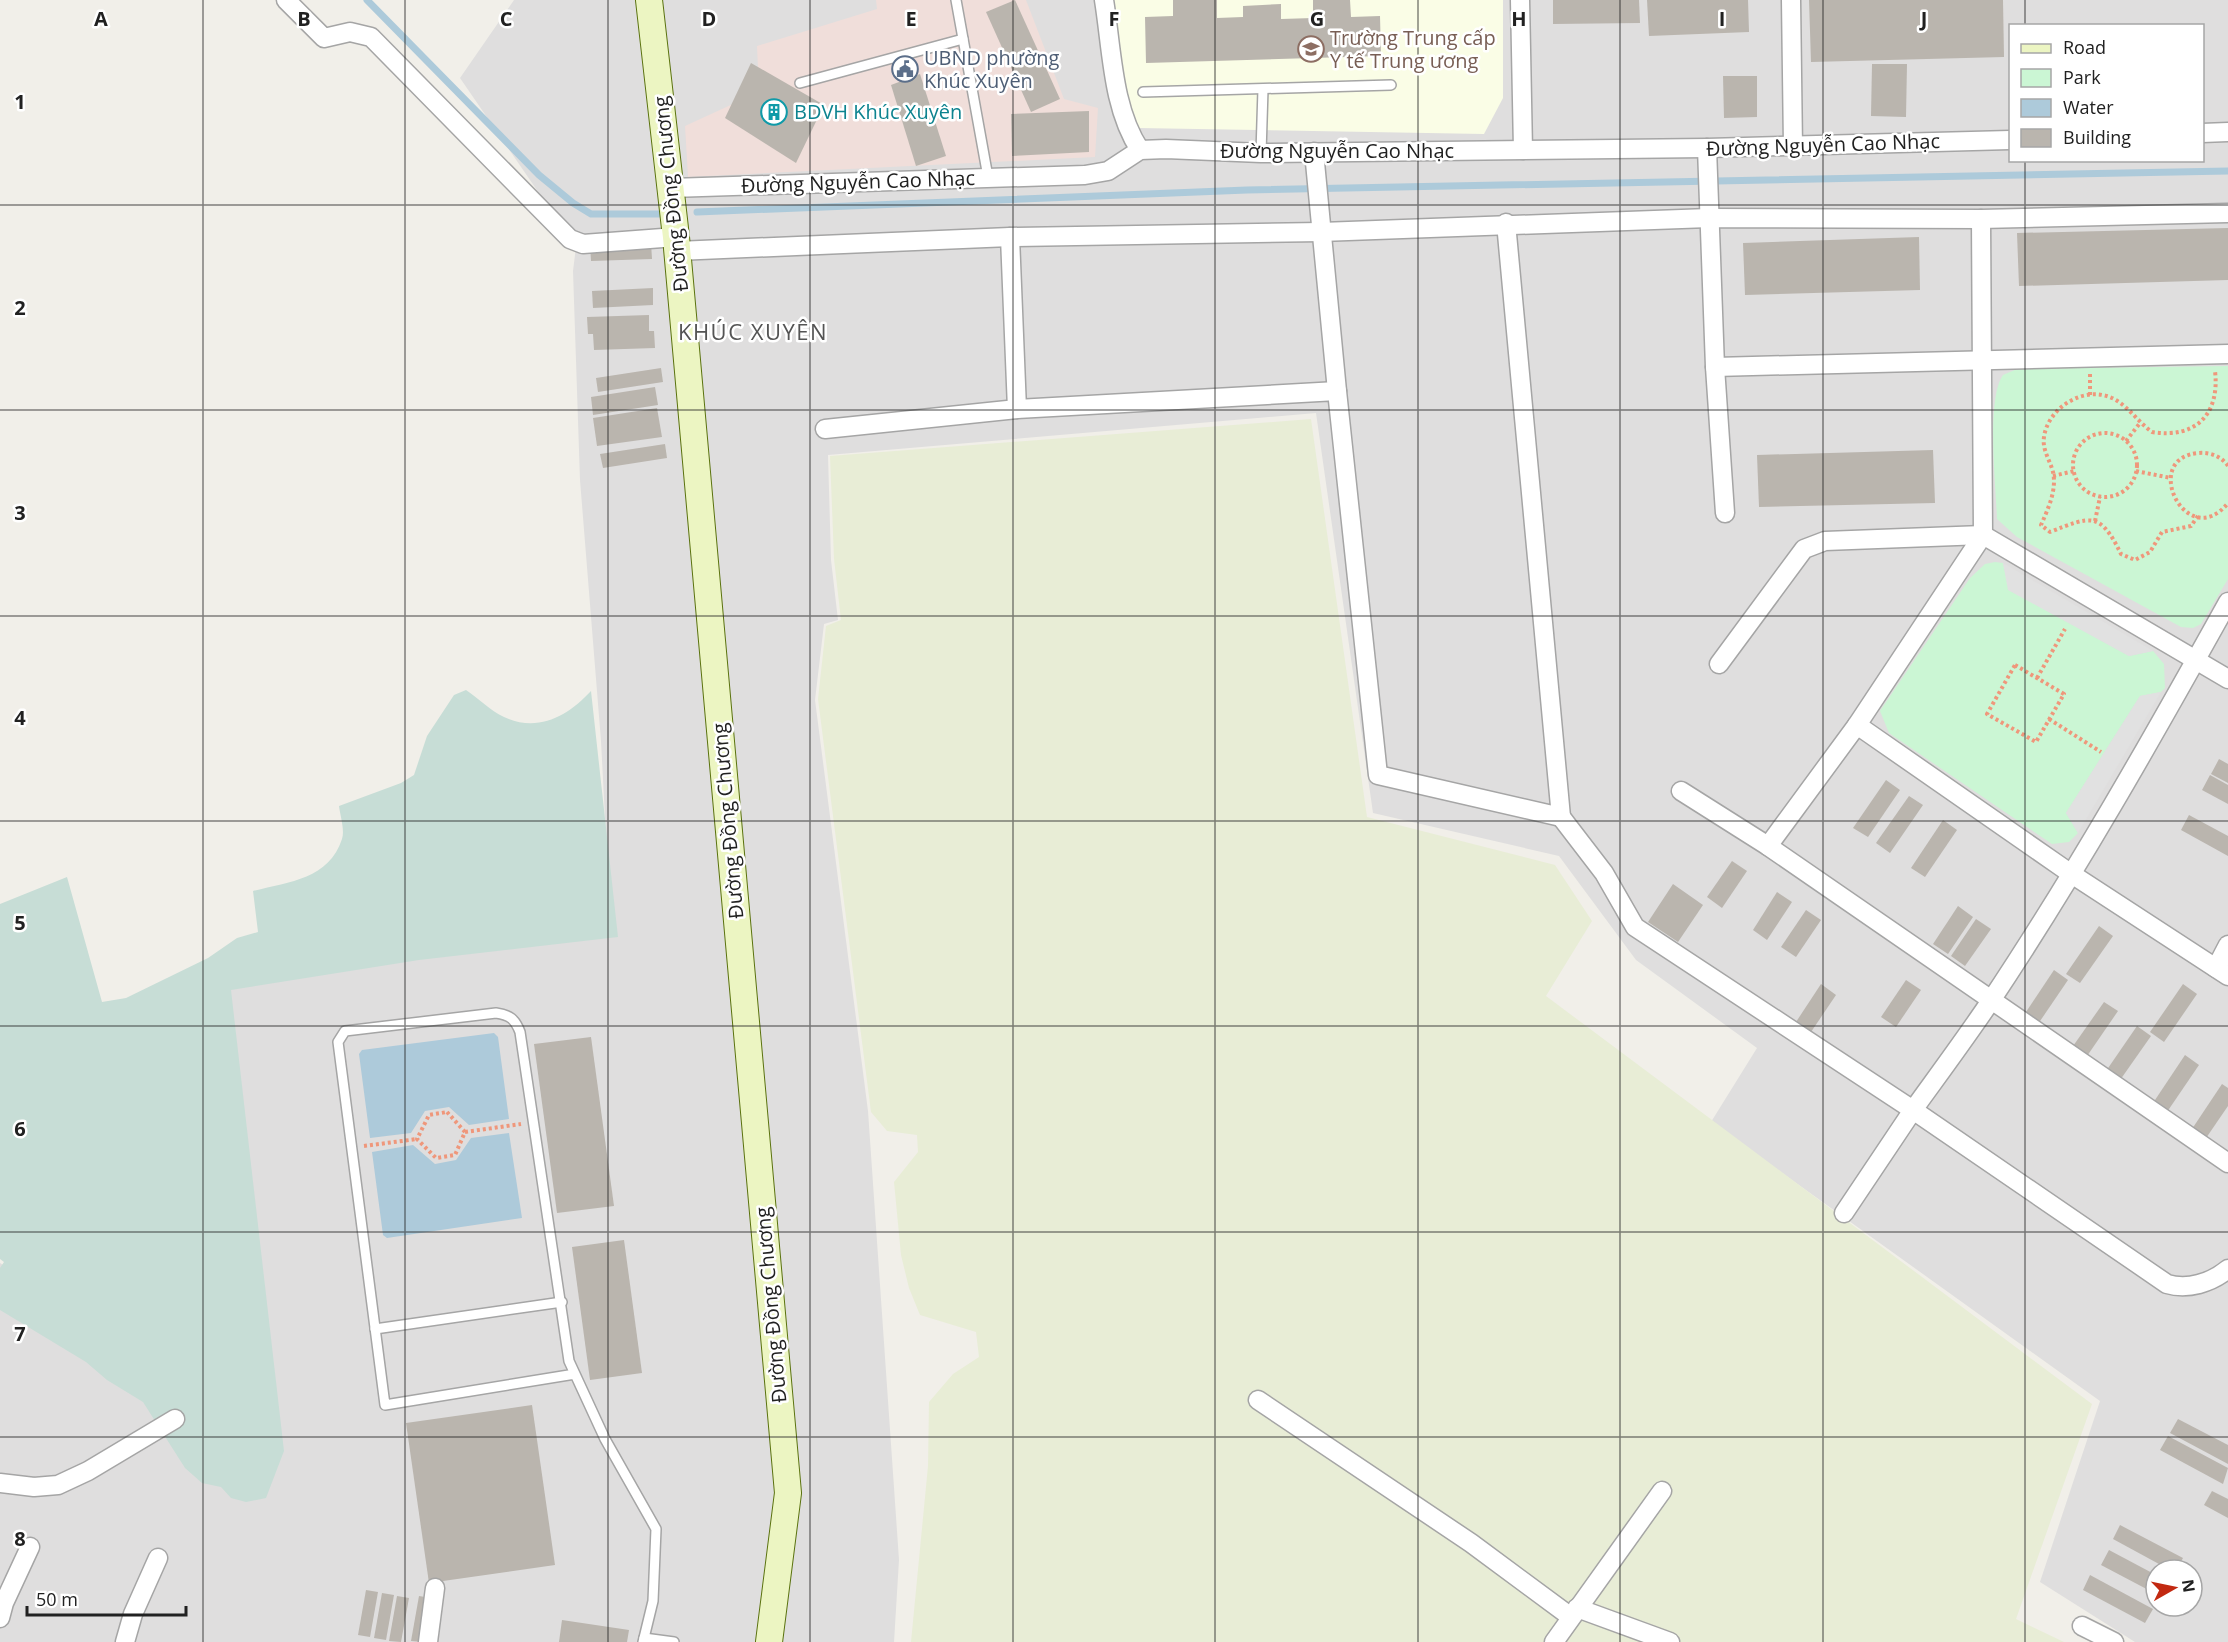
<svg xmlns="http://www.w3.org/2000/svg" width="2228" height="1642" font-family="'Open Sans',sans-serif">
<rect width="100%" height="100%" fill="#f1efe9"/>
<path fill="#dfdede" fill-rule="evenodd" d="M514,0H2228V1642H2135L2040,1582L2100,1401L1711,1122L1757,1048L1636,960L1559,856L1373,813L1316,413L828,455L831,560L838,620L824,624L815,700L868,1111L899,1560L894,1642H0V1263L271,1431L223,985L611,932L601,741L580,480L573,271L576,247L460,78ZM2010,26H2202V160H2010ZM2156,1570H2192V1606H2156Z"/>
<path fill="#f0deda" d="M876,0H1026L1064,99L1098,108L1095,157L688,177L685,126L759,92L757,46L877,9Z"/>
<path fill="#fafde6" d="M1114,0H1503V98L1484,134L1138,128L1129,119Z"/>
<path fill="#e8edd6" d="M1311,419L1367,817L1555,865L1592,921L1546,996L2092,1404L2016,1619L2064,1642H911L928,1466L929,1402L953,1374L979,1357L976,1332L920,1315L909,1288L901,1255L894,1182L918,1152L917,1135L887,1131L871,1112L818,699L826,626L841,620L834,559L830,456Z"/>
<path fill="#c7ddd6" d="M466,690C478,698 491,711 504,717C538,733 568,716 591,691L618,937L419,960L231,990L284,1451L266,1498L246,1502L231,1498L221,1487L202,1483L185,1468L143,1402L107,1380L86,1362L0,1310V1268L4,1262L0,1259V904L67,877L102,1002L126,998L208,958L237,938L258,932L253,891C289,882 329,879 342,839C345,830 340,815 339,806L401,783L414,775L427,736L454,695Z"/>
<g fill="#cbf6d4">
<path d="M2228,366V579L2201,624L2193,628L2181,627L2017,537L1997,519C1996,487 1986,399 2003,375L2017,369Z"/>
<path d="M1995,562L2003,563L2009,590L2129,656L2153,651L2164,664L2165,688L2161,692L2140,696L2066,813L2078,833L2069,842L2052,844L1889,733L1880,711L1970,578L1985,564Z"/>
</g>
<g fill="#e1e1e1">
<path d="M2003,563L2153,651L2129,656L2008,590Z"/>
<path d="M2161,692L2078,833L2066,813L2140,696Z"/>
</g>
<g fill="#adcada">
<path d="M494,1033L498,1037L509,1119L469,1125L449,1107L425,1111L411,1133L370,1138L359,1054L362,1050Z"/>
<path d="M509,1133L522,1218L387,1238L383,1235L372,1152L413,1145L435,1164L456,1160L471,1138Z"/>
</g>
<g fill="none" stroke-linecap="round" stroke-linejoin="round">
<g stroke="#adcada" stroke-width="7">
<path d="M367,0L539,175L573,203L591,214H668"/>
<path d="M697,212L1247,190L2228,171"/>
</g>
</g>
<g fill="#bab5ae">
<path d="M1015,0L1060,99L1031,112L986,12Z"/>
<path d="M1173,0H1217V18L1243,17V6L1281,4V19L1313,18V0H1350L1351,17L1380,16L1381,56L1146,63L1145,17L1173,16Z"/>
<path d="M1553,0H1639L1640,23L1553,24Z"/>
<path d="M1647,0H1748L1749,32L1649,36Z"/>
<path d="M1809,0H2003L2004,57L1811,62Z"/>
<path d="M751,63L824,105L796,163L725,118Z"/>
<path d="M1872,64H1907L1906,117L1871,116Z"/>
<path d="M920,74L946,156L916,166L891,85Z"/>
<path d="M1723,76H1757V117L1724,118Z"/>
<path d="M1089,111V152L1012,156L1011,114Z"/>
<path d="M2228,228V280L2019,286L2017,233Z"/>
<path d="M1919,237L1920,290L1745,295L1743,243Z"/>
<path d="M651,242L652,259L591,261L590,245Z"/>
<path d="M653,288V305L593,308L592,291Z"/>
<path d="M649,315V331H654L655,348L594,350L593,334H588L587,317Z"/>
<path d="M661,368L663,382L598,392L596,378Z"/>
<path d="M655,387L658,405L593,415L591,397Z"/>
<path d="M657,408L662,437L597,446L593,418Z"/>
<path d="M665,444L667,458L603,468L600,454Z"/>
<path d="M1933,450L1935,503L1759,507L1757,455Z"/>
<path d="M2219,759L2228,764V783L2211,774Z"/>
<path d="M2210,775L2228,785V804L2202,790Z"/>
<path d="M1886,780L1900,790L1868,837L1853,828Z"/>
<path d="M1909,796L1923,805L1890,853L1876,843Z"/>
<path d="M2189,815L2228,836V856L2181,830Z"/>
<path d="M1943,820L1957,830L1925,877L1911,868Z"/>
<path d="M1732,861L1747,871L1722,908L1707,897Z"/>
<path d="M1673,884L1703,905L1678,942L1648,922Z"/>
<path d="M1777,892L1792,902L1767,940L1753,930Z"/>
<path d="M1958,906L1973,917L1948,954L1933,944Z"/>
<path d="M1806,910L1821,920L1796,957L1781,947Z"/>
<path d="M1976,919L1991,929L1965,966L1951,956Z"/>
<path d="M2099,926L2113,936L2080,983L2066,974Z"/>
<path d="M2054,970L2068,980L2036,1027L2022,1018Z"/>
<path d="M1906,980L1921,990L1896,1027L1881,1017Z"/>
<path d="M1821,984L1836,995L1811,1032L1796,1022Z"/>
<path d="M2183,984L2197,994L2164,1042L2150,1032Z"/>
<path d="M2104,1002L2118,1011L2085,1059L2071,1049Z"/>
<path d="M2137,1026L2151,1036L2118,1083L2104,1074Z"/>
<path d="M591,1037L614,1206L557,1213L534,1044Z"/>
<path d="M2185,1055L2199,1065L2167,1112L2153,1103Z"/>
<path d="M2222,1084L2228,1088V1106L2204,1141L2190,1132Z"/>
<path d="M624,1240L642,1373L590,1380L572,1247Z"/>
<path d="M532,1405L555,1565L429,1583L406,1423Z"/>
<path d="M2178,1419L2228,1445V1464L2170,1433Z"/>
<path d="M2168,1436L2228,1468L2223,1484L2160,1450Z"/>
<path d="M2212,1491L2228,1499V1518L2204,1505Z"/>
<path d="M2120,1525L2183,1558L2176,1570H2170L2113,1539Z"/>
<path d="M2109,1550L2156,1575V1594L2101,1565Z"/>
<path d="M2090,1575L2153,1609L2145,1623L2083,1590Z"/>
<path d="M366,1590L378,1592L370,1637L358,1635Z"/>
<path d="M382,1593L394,1595L386,1640L374,1638Z"/>
<path d="M397,1596L409,1598L401,1642L389,1641Z"/>
<path d="M419,1596L431,1598L423,1642L411,1641Z"/>
<path d="M562,1620L629,1630L627,1642H559Z"/>
</g>
<g fill="none" stroke-linecap="round" stroke-linejoin="round">
<g stroke="#a5a5a5" stroke-width="12">
<g id="lane">
<path d="M956,0L988,177"/>
<path d="M800,83L963,39"/>
<path d="M1143,92L1391,85"/>
<path d="M1261,153L1263,89"/>
<path d="M375,1329L562,1302"/>
<path d="M575,1374L385,1405L338,1042L345,1031L496,1013C510,1015 515,1019 520,1032L569,1361L605,1439L656,1529L653,1601L644,1638"/>
<path d="M643,1642L644,1638L674,1642"/>
</g>
</g>
<g stroke="#a5a5a5" stroke-width="21">
<g id="street">
<path d="M286,0L324,38L350,32L371,37L570,239L583,244L676,237"/>
<path d="M1104,0C1112,49 1112,108 1140,150"/>
<path d="M1520,0L1523,150"/>
<path d="M1791,0L1793,147"/>
<path d="M2202,133L2228,132"/>
<path d="M1707,148L1715,367L1725,513"/>
<path d="M1314,152L1337,391"/>
<path d="M671,188L1085,175L1108,171L1140,150L1166,149L1261,153L1707,148L2010,140"/>
<path d="M1010,237L1017,409"/>
<path d="M677,251L1010,237L1321,232L1709,218L1981,219L2228,213"/>
<path d="M1715,367L2228,354"/>
<path d="M825,429L1017,409L1337,391L1378,775L1561,817L1506,223"/>
<path d="M1719,664L1804,549L1825,541L1983,535L2228,679"/>
<path d="M1857,725L2070,873L2228,976"/>
<path d="M1681,791L1768,846L2228,1163"/>
<path d="M1561,817L1604,873L1635,927L1913,1110C1939,1074 1965,1039 1990,1002C2076,873 2153,737 2228,602"/>
<path d="M1768,846L1857,725L1983,535L1981,219"/>
<path d="M2216,968L2228,945"/>
<path d="M1844,1213L1913,1110L2167,1284C2188,1290 2211,1283 2228,1269"/>
<path d="M1258,1400L1471,1543L1571,1617"/>
<path d="M0,1483L34,1487L58,1485L88,1471L175,1419"/>
<path d="M1577,1608L1670,1642"/>
<path d="M0,1618L4,1603L30,1547"/>
<path d="M2082,1626L2114,1642"/>
<path d="M125,1642L133,1614L158,1558"/>
<path d="M428,1642L435,1588"/>
<path d="M1554,1642L1662,1491"/>
</g>
</g>
<g stroke="#5a720e" stroke-width="28">
<path id="secondary" d="M649,0L676,237L788,1493L769,1642"/>
</g>
<g stroke="#ef977b" stroke-width="4" stroke-dasharray="3 3" stroke-linecap="butt">
<path d="M2090,374V395"/>
<circle cx="2105" cy="465" r="32"/>
<path d="M2126,441L2140,423"/>
<path d="M2228,466C2222,457 2211,452 2199,453C2139,457 2187,554 2228,503"/>
<path d="M2136,471L2171,478"/>
<path d="M2053,476L2074,471"/>
<path d="M2198,516L2191,526L2162,532L2150,552L2135,560L2121,554C2100,511 2091,516 2050,532L2041,525C2048,509 2057,490 2053,472C2050,460 2042,450 2044,437C2048,407 2086,384 2114,399C2129,407 2138,422 2152,432C2196,439 2220,414 2215,371"/>
<path d="M2095,521L2100,497"/>
<path d="M2015,665L2064,694L2036,742L1987,714Z"/>
<path d="M2037,678L2065,629"/>
<path d="M2049,719L2101,752"/>
<path d="M447,1112L465,1132L455,1155L436,1158L417,1139L429,1115Z"/>
<path d="M465,1132L521,1124"/>
<path d="M364,1146L417,1139"/>
</g>
<use href="#lane" stroke="#fff" stroke-width="9"/>
<use href="#street" stroke="#fff" stroke-width="18"/>
<use href="#secondary" stroke="#ecf5c2" stroke-width="26"/>
</g>
<path fill="none" stroke="#212121" stroke-width="1.5" stroke-opacity="0.55" d="M203,0V1642M405,0V1642M608,0V1642M810,0V1642M1013,0V1642M1215,0V1642M1418,0V1642M1620,0V1642M1823,0V1642M2025,0V26M2025,160V1642M0,205H2228M0,410H2228M0,616H2228M0,821H2228M0,1026H2228M0,1232H2228M0,1437H2228"/>
<defs>
<g id="university-ring" transform="scale(1.35)"><circle r="9.5" fill="#fff" stroke="#8d6e63" stroke-width="1.5"/><path d="M0-5L7-2L0 1L-7-2ZM-4 1L0 2.5L4 1V4Q0 6-4 4Z" fill="#8d6e63"/></g>
<g id="civic-ring" transform="scale(1.35)"><circle r="9.5" fill="#fff" stroke="#5c6f8a" stroke-width="1.5"/><path d="M-.6-6.5H3V-4.5H.6V-3L4-1V1h2V6H-6V1h2V-1L-.6-3ZM-1.2 2.5V6h2.4V2.5Z" fill="#5c6f8a"/></g>
<g id="building-ring" transform="scale(1.35)"><circle r="9.5" fill="#fff" stroke="#0f9aa8" stroke-width="1.5"/><path d="M-4-6H4V6H1V3H-1V6H-4ZM-2.5-4.3h1.7v1.8h-1.7ZM.8-4.3h1.7v1.8H.8ZM-2.5-1h1.7V.8h-1.7ZM.8-1h1.7V.8H.8Z" fill="#0f9aa8"/></g>
</defs>
<g fill-rule="evenodd">
<use href="#university-ring" x="1311" y="49"/>
<use href="#civic-ring" x="905" y="69"/>
<use href="#building-ring" x="774" y="112"/>
</g>
<g text-anchor="middle" stroke-width="5" stroke-linejoin="round" paint-order="stroke">
<g font-size="20" fill="#785e54" stroke="#fff" text-anchor="start">
<text x="1330" y="45">Trường Trung cấp<tspan x="1330" dy="23">Y tế Trung ương</tspan></text>
</g>
<g font-size="20" fill="#4e5e75" stroke="#fff" text-anchor="start">
<text x="924" y="65">UBND phường<tspan x="924" dy="23">Khúc Xuyên</tspan></text>
</g>
<g font-size="20" fill="#0d838f" stroke="#fff" text-anchor="start">
<text x="794" y="119">BDVH Khúc Xuyên</text>
</g>
<g font-size="20" fill="#212121" stroke="#fff">
<text transform="translate(1823 145) rotate(-2)" y="7">Đường Nguyễn Cao Nhạc</text>
<text x="1337" y="158">Đường Nguyễn Cao Nhạc</text>
<text transform="translate(858 182) rotate(-2)" y="7">Đường Nguyễn Cao Nhạc</text>
<text transform="translate(671 194) rotate(-96)" y="7">Đường Đồng Chương</text>
<text transform="translate(728 821) rotate(-95)" y="7">Đường Đồng Chương</text>
<text transform="translate(771 1305) rotate(-95)" y="7">Đường Đồng Chương</text>
</g>
<g font-size="22" letter-spacing="1.5" fill="#545454" stroke="#fff">
<text x="753" y="340">KHÚC XUYÊN</text>
</g>
</g>
<g font-size="20" text-anchor="middle" font-weight="bold" fill="#212121" stroke="#fff" stroke-width="5" stroke-linejoin="round" paint-order="stroke">
<text x="101" y="26">A</text>
<text x="304" y="26">B</text>
<text x="506" y="26">C</text>
<text x="709" y="26">D</text>
<text x="911" y="26">E</text>
<text x="1114" y="26">F</text>
<text x="1317" y="26">G</text>
<text x="1519" y="26">H</text>
<text x="1722" y="26">I</text>
<text x="1924" y="26">J</text>
<text x="20" y="109">1</text>
<text x="20" y="315">2</text>
<text x="20" y="520">3</text>
<text x="20" y="725">4</text>
<text x="20" y="930">5</text>
<text x="20" y="1136">6</text>
<text x="20" y="1341">7</text>
<text x="20" y="1546">8</text>
</g>
<rect x="2009" y="24" width="195" height="138" fill="#ffffff" stroke="#a6a6a6" stroke-width="1.5"/>
<rect x="2021" y="44" width="30" height="9" fill="#ecf5c2" stroke="#a6a6a6" stroke-width="1.5"/>
<text x="2063" y="54" font-size="18" fill="#212121">Road</text>
<rect x="2021" y="69" width="30" height="18" fill="#cbf6d4" stroke="#a6a6a6" stroke-width="1.5"/>
<text x="2063" y="84" font-size="18" fill="#212121">Park</text>
<rect x="2021" y="99" width="30" height="18" fill="#adcada" stroke="#a6a6a6" stroke-width="1.5"/>
<text x="2063" y="114" font-size="18" fill="#212121">Water</text>
<rect x="2021" y="129" width="30" height="18" fill="#bab5ae" stroke="#a6a6a6" stroke-width="1.5"/>
<text x="2063" y="144" font-size="18" fill="#212121">Building</text>
<g transform="translate(2174 1588) rotate(81)"><circle r="28" fill="#ffffff" stroke="#a6a6a6" stroke-width="1.5"/>
<path d="M0-4.5L10 22L0 15L-10 22Z" fill="#c22911"/>
<text y="-9" font-size="16" font-weight="bold" text-anchor="middle" fill="#212121">N</text>
</g>
<path d="M27 1606v9h159v-9" fill="none" stroke="#212121" stroke-width="3"/>
<text x="36" y="1606" font-size="18" fill="#212121" stroke="#ffffff" stroke-width="4.5" paint-order="stroke">50 m</text>
</svg>
